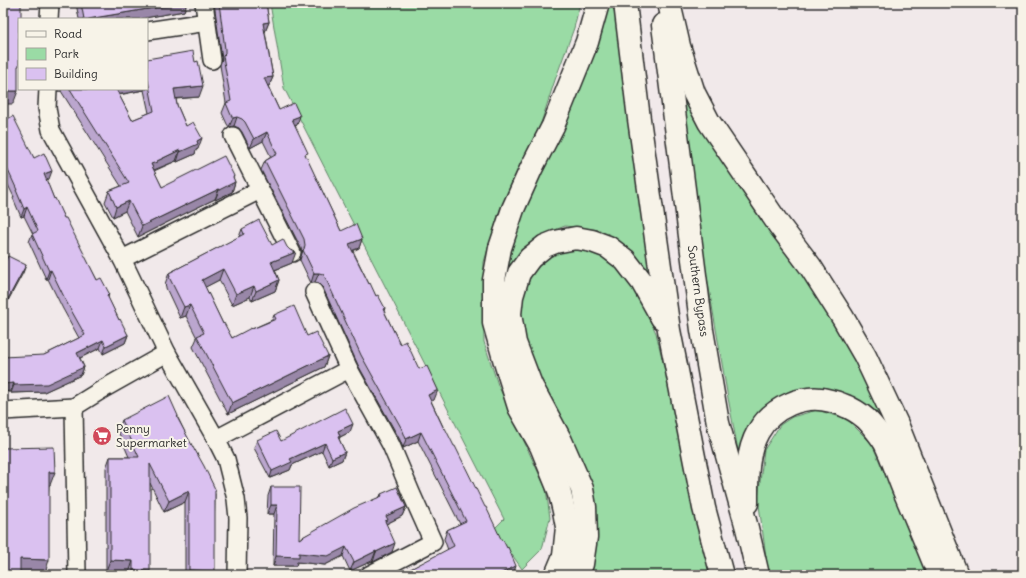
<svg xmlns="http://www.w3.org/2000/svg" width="1026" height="578" font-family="Delius,sans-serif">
<rect width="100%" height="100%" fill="#f1e9ea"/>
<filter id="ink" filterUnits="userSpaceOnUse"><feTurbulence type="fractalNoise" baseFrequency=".025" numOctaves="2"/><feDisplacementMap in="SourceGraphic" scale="8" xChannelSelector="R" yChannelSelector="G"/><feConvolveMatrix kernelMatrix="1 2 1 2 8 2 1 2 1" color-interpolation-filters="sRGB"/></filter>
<g filter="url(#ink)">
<g fill="#9adba5" stroke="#628368">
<path d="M270,3H580L574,28L555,80L540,126L521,163L500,209L484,262L483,298L484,342L498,385L546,489L550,518L542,549L522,569L494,529L504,519L284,88Z"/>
<path d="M606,3H621L656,296L628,251L600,230L565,226L537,237L521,256L504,295C507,248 528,202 545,159C565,107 586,55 606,3Z"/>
<path d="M682,66L881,405L878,413L872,417L786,394L741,466L728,398L691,185L681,103Z"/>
<path d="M588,248L614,261L634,286L656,333L714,575H586L595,526L522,340L521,302L532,273L556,251Z"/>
<path d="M817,410L847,419L872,444L928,575H770L767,564L758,498L764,450L780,425L792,417Z"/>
</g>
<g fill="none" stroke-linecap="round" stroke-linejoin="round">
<g stroke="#2b2b2b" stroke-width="20">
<g id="minor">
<path d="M204,3L212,60"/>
<path d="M49,19L50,3"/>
<path d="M147,31L207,22"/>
<path d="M48,89L47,108L51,130L122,259L167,353L216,439L226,459L236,499L238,518L237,575"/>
<path d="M233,136L292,253"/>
<path d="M122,259L260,190"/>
<path d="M314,292L349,369L391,445L412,495L433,542L369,575"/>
<path d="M74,407L77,575"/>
<path d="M3,411L74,407L103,389L167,353"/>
<path d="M216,439L349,369"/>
</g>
</g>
<g stroke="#2b2b2b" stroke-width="25">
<g id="trunk">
<path d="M625,3L639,119L669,330L704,508L722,575"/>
<path d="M669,3L679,46L694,93L709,122L779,225L810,266L843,318L865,356L897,424L957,575"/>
<path d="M663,25L702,330L718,423L747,528L758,575"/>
<path d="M747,503C747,480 746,453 758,432C772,407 804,393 831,401C837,402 843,405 848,407C856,411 865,417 870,423C875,429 881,436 885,443C893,459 898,477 905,493C917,521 928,548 939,575"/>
<path d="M556,575L564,556L567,527L564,511L559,490L541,446L519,407L505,362L494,323V280L500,248L513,209L531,169L553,126L587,42L598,3"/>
<path d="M577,575L582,564L586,537L585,507L582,489L561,441L531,385L515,343L510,314L512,296L519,273L530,258L545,246L555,242L576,238L592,241L608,247L625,260L642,282L662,318"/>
</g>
</g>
<use href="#minor" stroke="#f7f3e8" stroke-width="17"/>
<use href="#trunk" stroke="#f7f3e8" stroke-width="22"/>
</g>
<g fill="#bba6ce" stroke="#2b2b2b" fill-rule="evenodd">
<path d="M76,3H187L184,11L139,19H79Z"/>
<path d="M214,3H266L269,22L265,32L273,77L269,86H268L279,110L297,125L295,126L306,157L341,231L362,239L359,248L353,251L369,284L376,296L385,308L384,311L400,344L419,369L434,400L431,401L513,575H399L448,550L444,539L447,530L460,524L418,441L403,448L400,440L358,365L323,288L319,284L315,282L311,283L300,260H299L302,252L301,248L261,170L265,161L271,157L263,141L250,148L242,132L239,128L234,126L229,127L227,124L222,113L226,103L220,65L222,59Z"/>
<path d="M147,59L199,97L176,99L177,105L186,126L198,149L196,150L195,154L177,162L176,161L154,171L162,187L233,178L235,182L232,192L215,200V199L192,210L138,237L125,211L113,217L105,202L109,191L121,186L61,91H58V89H147ZM144,90L149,113L132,120L119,95Z"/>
<path d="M3,121L34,158L49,179L46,180L54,199L97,280L109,293L108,298L119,320L128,335L125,343L103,354L100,348L80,358L84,367L81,375L44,392L11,393V391L3,392L44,355L79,338L63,309L48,279H46L29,242L32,234H33L24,216L21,217L13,198L14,197L3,175Z"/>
<path d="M242,229L272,245L292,263L275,270L279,280L275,291L252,301L250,297L232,305L219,280L205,287L223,324L232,338L272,320L274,315L307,336L328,356L324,367L228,414L193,347L197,338L186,316L180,318L166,288V287L165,284L169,273L239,237Z"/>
<path d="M178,416V418L215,494L213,575H185V502L164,512L150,483L148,575H129V573L106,571V468L110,457H129L118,431L122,420Z"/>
<path d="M350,432L340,437L339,439L345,452L342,460L329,466L322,451L292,465L290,470L270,478L254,448L257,440L281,441Z"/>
<path d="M3,448L50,485H49L45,573L20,572L3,575Z"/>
<path d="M271,487L299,539L380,497L381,494L406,507L402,516L386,524L392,552L373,562L372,561L350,571L343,556L325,565L297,562L296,566H273L274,514H267L268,496Z"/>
</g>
<g fill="#9987a8" stroke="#2b2b2b">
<path d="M183,3H187L184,11L139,19H88Z"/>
<path d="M269,22L265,32H260L263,23Z"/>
<path d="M273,77L269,86L260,87L264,78Z"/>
<path d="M203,86L199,97L170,99L174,89Z"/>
<path d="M59,89H62L61,91H58Z"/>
<path d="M113,89H145L144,90L111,96Z"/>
<path d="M3,91H18L13,104H3Z"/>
<path d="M300,116L297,125L289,129L292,119Z"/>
<path d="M237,117L234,126L229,127L233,118Z"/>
<path d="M267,132L263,141L250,148L254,139Z"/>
<path d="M202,138L198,149L196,150L195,154L177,162L180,152Z"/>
<path d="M180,150L176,161L154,170L151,164L157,161Z"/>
<path d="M52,171L49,179L41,183L44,174Z"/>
<path d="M234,176L231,184L235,182L232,192L215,200L219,190Z"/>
<path d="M219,189L215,199L192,210L138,237L142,226L196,200Z"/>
<path d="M129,201L125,211L113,217L116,207Z"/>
<path d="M27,207L24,216L21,217L24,209Z"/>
<path d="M362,239L359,248L346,253L349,244Z"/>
<path d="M303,250L300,260H299L302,251Z"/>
<path d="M296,252L292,263L267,273L271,262Z"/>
<path d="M26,265L23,273L3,310V308Z"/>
<path d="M223,269L219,280L198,291L202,280Z"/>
<path d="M51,270L48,279H46L49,271Z"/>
<path d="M314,273H319L315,282L311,283Z"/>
<path d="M279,280L275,291L252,301L256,291Z"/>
<path d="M254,286L250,297L232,305L236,294Z"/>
<path d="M190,305L186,316L180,318L184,307Z"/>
<path d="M128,335L125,343L103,354L106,346Z"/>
<path d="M103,340L100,348L74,361L77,353Z"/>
<path d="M328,356L324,367L228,414L232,403Z"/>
<path d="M84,367L81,375L44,392L11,393L14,385Z"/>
<path d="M14,383L11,391L3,392V384Z"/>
<path d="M438,390L434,400L424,404L428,395Z"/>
<path d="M353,424L350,432L340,437L337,443L338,431Z"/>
<path d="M421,432L418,441L403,448L406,439Z"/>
<path d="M325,443L322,451L292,465L290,470L270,478L272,471L290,459Z"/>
<path d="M345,452L342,460L329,466L332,458Z"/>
<path d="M49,472H55L50,485H45Z"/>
<path d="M189,491L185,502L164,512L169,501Z"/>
<path d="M271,505H277L274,514H267Z"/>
<path d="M406,507L402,516L386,524L381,530L386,516Z"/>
<path d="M395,543L392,552L373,562L376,552Z"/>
<path d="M346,547L343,556L325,565L297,562L296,566H273L276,556Z"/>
<path d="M376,551L372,561L350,571L354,562Z"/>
<path d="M20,559L49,560L45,573L15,572Z"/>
<path d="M110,560L133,561L129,573L106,571Z"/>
<path d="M516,566L513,575H496Z"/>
<path d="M133,570L150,571L148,575H131Z"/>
<path d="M189,570L215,571L213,575H188Z"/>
</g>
<g fill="#dac1f0" stroke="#2b2b2b">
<path d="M3,3H21V19H19V66H18V91H3Z"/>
<path d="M81,3H183L88,19H84Z"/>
<path d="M219,3H266L269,22L263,23L273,77L264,78L279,110L294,103L300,116L292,119L308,153L305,154L341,231L356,224L362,239L349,244L369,284L370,283L376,296L378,295L385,308L383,309L400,344L406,341L419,369L427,366L438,390L428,395L444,429L445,428L454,446H455L485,507H486L502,541L503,540L507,548L508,547L516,566L497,575L496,574L493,575H399L454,546L447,530L466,521L421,432L406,439L403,431L361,355L326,279L323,274L319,273H314L303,250L302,251L304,249L305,245L304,239L265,161L277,154L267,132L254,139L245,122L242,119L237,117L233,118L231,115L226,103L231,101L223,56L225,54V49Z"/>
<path d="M193,51L195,62L198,61L203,86L174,89L177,105L186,126L193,122L202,138L197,141L198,144L180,152V150L157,161V162L151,164L162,187L224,156L234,176L233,177L235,182L219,190V189L196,200L142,226L129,201L116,207L109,191L129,183L70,89H116L132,120L154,111L148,80H147V59Z"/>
<path d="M13,116L34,158L44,153L52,171L44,174L54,199L55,198L64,218H66L97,280L101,278L109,293L107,295L119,320L120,319L128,335L106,346L103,340L77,353L84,367L47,384L14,385V383L3,384V357L44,355L85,335L66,301L51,270L49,271L32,234L38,231L27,207L24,209L16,190H17L6,166L5,167L3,162V121Z"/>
<path d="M259,220L272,245L283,239L287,247L290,250L296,252L271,262L279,280L256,291L254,286L236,294L223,269L202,280L223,324L224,323L232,338L251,328L252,329L276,319L274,315L294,306L307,336L316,332L328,356L232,403L197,336L204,333L190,305L184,307L169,277H170L169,273L244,234L242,229Z"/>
<path d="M8,256L26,265L3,308V266Z"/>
<path d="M169,396L178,416L177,417L195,451V450L204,466L216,491H215V571L189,570V491L169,501L150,464V571L133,570V561L110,560V457H139L122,420Z"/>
<path d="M345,408L353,424L338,431L340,436L338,437L345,452L332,458L325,443L290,459L292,462L272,471L257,440L276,431L281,441Z"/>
<path d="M54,447L55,472H49V560L20,559V575H3V572H4L3,537L4,505H3V448Z"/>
<path d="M271,487H300L299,539L354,508L382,496L381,494L397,487L406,507L386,516L388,520L385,521L395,543L376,552V551L354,562L346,547L328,556L299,553V557L276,556L277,505H271Z"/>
</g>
</g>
<defs>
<g id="supermarket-disc" transform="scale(1)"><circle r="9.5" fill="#d1495b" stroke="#f7f3e8"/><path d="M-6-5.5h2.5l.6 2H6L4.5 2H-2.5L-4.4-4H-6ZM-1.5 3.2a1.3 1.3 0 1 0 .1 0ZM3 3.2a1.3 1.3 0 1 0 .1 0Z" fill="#fff"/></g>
</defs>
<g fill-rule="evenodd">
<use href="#supermarket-disc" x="102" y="436"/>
</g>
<g text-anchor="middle" stroke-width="4" stroke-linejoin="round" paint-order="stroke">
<g font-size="12" fill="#2b2b2b" stroke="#f7f3e8">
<text transform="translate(698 291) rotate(82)" y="4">Southern Bypass</text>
</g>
<g font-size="12" fill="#2b2b2b" stroke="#f7f3e8" text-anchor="start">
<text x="116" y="433">Penny<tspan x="116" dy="14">Supermarket</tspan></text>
</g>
</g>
<rect width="1026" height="578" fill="none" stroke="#f7f3e8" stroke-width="16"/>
<rect x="8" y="8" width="1010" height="562" fill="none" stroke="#2b2b2b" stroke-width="1.5" filter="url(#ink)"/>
<rect x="18" y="18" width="130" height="72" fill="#f7f3e8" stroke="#a5a39c"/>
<rect x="26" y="31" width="20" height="6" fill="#f7f3e8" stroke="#a5a39c"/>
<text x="54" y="38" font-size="12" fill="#2b2b2b">Road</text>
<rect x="26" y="48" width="20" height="12" fill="#9adba5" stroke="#a5a39c"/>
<text x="54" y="58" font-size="12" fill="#2b2b2b">Park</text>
<rect x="26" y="68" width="20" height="12" fill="#dac1f0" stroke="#a5a39c"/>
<text x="54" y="78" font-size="12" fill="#2b2b2b">Building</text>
</svg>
